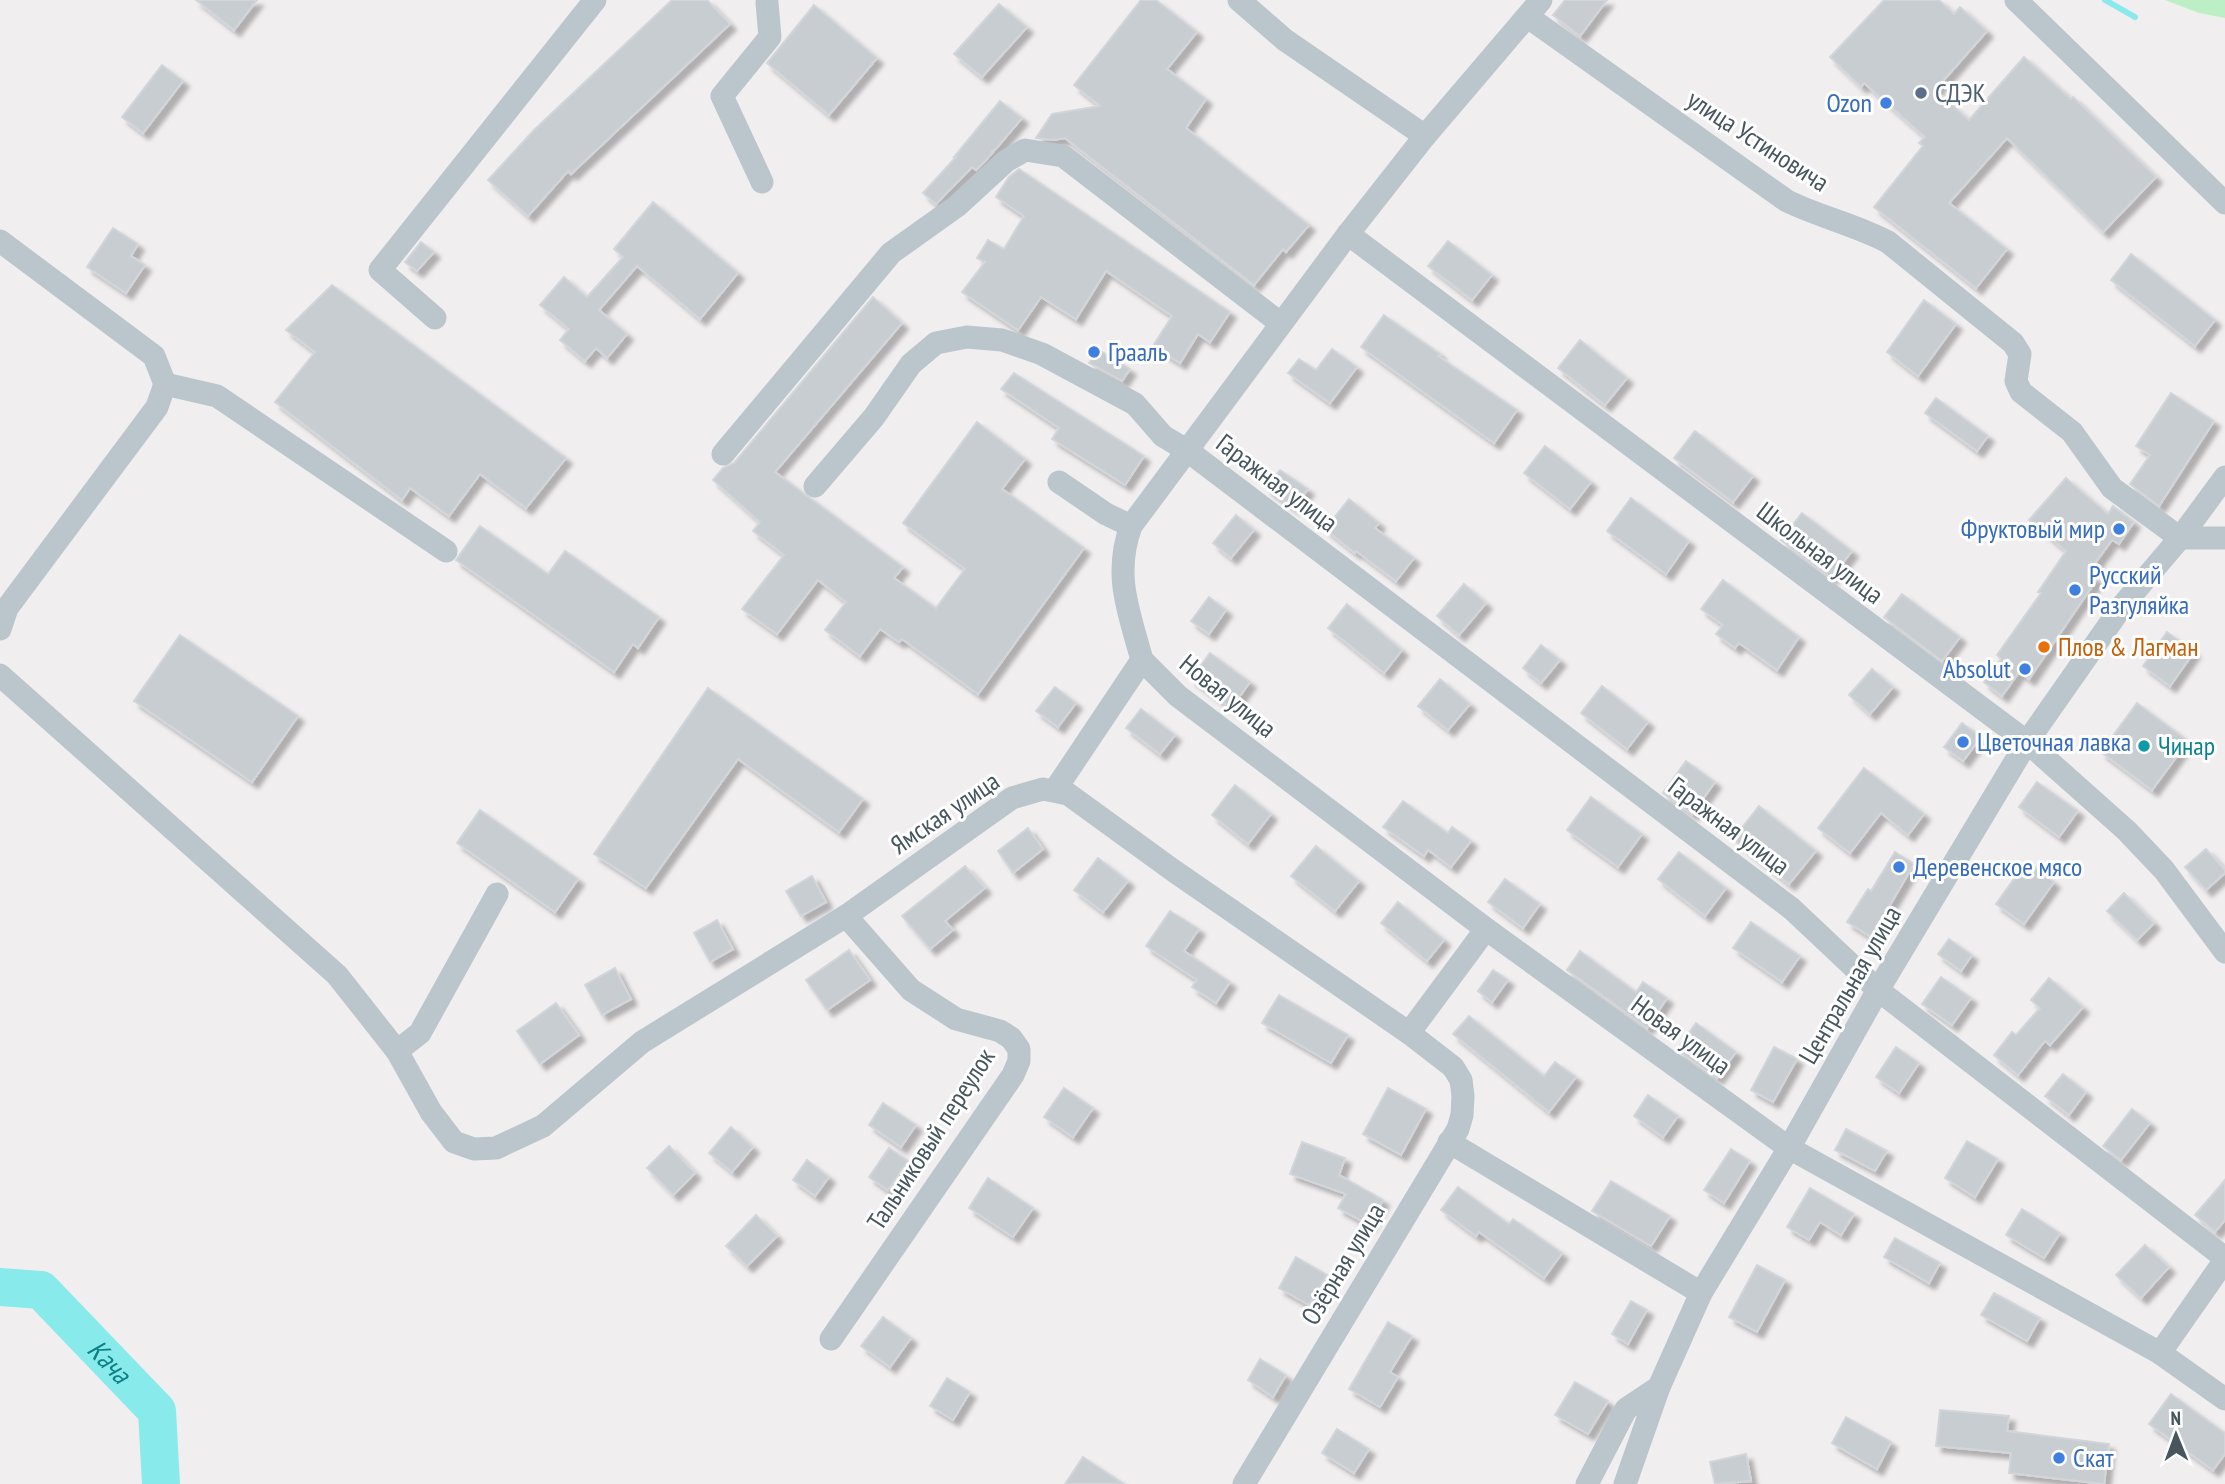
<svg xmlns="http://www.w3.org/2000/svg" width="2225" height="1484" font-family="'PT Sans Narrow',sans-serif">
<defs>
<filter id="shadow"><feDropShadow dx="6" dy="6" stdDeviation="2" flood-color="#0004"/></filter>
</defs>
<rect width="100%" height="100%" fill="#f1eeef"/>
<path fill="#bcefc6" d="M2165,0H2225V18L2199,13Z"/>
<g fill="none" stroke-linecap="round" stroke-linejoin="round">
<path stroke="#89eaec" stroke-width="6" d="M2105,0L2135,17"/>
<path stroke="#89eaec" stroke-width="38" id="s1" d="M0,1287L41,1290L157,1411L161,1484"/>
</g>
<g fill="#c8cdd1" stroke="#d2d6da" stroke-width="2" filter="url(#shadow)">
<path d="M196,0H257L234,30Z"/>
<path d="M672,0H707L730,24L571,174L568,171L528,216L488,180L534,130Z"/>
<path d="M1141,0H1156L1197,32L1167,69L1206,99L1186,128L1309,225L1286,252L1283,249L1254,285L1065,138L1053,140L1036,138L1052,114L1100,106L1074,85Z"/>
<path d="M1565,0H1607L1580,36L1553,15Z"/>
<path d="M1884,0H1939L1954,14L1960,7L1987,31L1935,90L1969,120L2024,57L2071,99L2073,97L2156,177L2103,232L2007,138L1949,203L2007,249L1976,288L1874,207L1923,146L1919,143L1925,137L1864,83L1861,87L1830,57Z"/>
<path d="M999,4L1027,27L982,77L954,54Z"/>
<path d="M814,5L877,58L829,115L767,63Z"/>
<path d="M162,65L183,81L143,133L122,117Z"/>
<path d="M1000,101L1022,118L995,150L992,151L993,152L985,161L976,170L972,167L936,204L923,193L956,157H954Z"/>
<path d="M1019,169L1230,312L1210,342L1198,334L1180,363L1153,346L1172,316L1106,271L1076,319L1041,297L1018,330L962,292L985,262L977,258L988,240L1004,249L1024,216L996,197L1009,177Z"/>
<path d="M653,202L738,273L700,319L637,266L599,310L627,334L607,358L596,348L585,361L560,340L569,329L540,305L564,277L587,297L623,257L614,249Z"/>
<path d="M113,228L138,244L131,256L145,265L126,293L87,267Z"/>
<path d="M1448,241L1492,275L1472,300L1428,266Z"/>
<path d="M421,242L434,252L417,271L405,262Z"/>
<path d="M2131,254L2215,320L2195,346L2111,280Z"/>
<path d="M332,285L566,458L526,508L480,474L449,516L410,488L402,500L275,402L315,352L286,330Z"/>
<path d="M873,297L902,323L775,472L903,567L894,578L936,608L965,569L903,523L977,422L1025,459L1002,489L1084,548L978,694L902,639L899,642L880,629L860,656L825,630L846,602L818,580L777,634L742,609L784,555L753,531L760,522L713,480L723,468L734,463Z"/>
<path d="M1924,300L1956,324L1918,376L1887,352Z"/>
<path d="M1384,315L1440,354L1438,356L1517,410L1494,443L1361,347Z"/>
<path d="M1580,340L1627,378L1605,405L1558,368Z"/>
<path d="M1332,349L1357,367L1330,403L1288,373L1299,359L1316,370Z"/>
<path d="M1099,350L1130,369L1122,381L1089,363Z"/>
<path d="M1014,373L1144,456L1125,485L1052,439L1059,428L1001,389Z"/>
<path d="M2171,393L2214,421L2159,506L2130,484L2150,455L2136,446Z"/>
<path d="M1936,398L1988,436L1977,451L1925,413Z"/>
<path d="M1695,431L1753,476L1733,502L1674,458Z"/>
<path d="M1545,446L1591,482L1570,509L1524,473Z"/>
<path d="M1280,470L1308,489L1294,508L1266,488Z"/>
<path d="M2066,478L2108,514L2113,506L2134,522L2119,544L2112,540L2088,573L2097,579L2029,679L2019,672L2002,696L1984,682L2001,659L1997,655L2041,593L2038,592L2066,551L2029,520Z"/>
<path d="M1631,498L1689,541L1666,574L1607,531Z"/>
<path d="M1349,499L1379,523L1375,528L1414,558L1396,581L1356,551L1355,553L1325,529Z"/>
<path d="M1802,513L1852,551L1831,578L1781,540Z"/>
<path d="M1236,515L1254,530L1231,558L1213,543Z"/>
<path d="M480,526L548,574L565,551L659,617L638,648L633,644L614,672L456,560Z"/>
<path d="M1723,580L1799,637L1777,670L1739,643L1735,648L1716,634L1723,625L1701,609Z"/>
<path d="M1464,584L1486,603L1459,635L1437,616Z"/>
<path d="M1902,594L1960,637L1942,661L1884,617Z"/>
<path d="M1209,597L1226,610L1209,634L1191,621Z"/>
<path d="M1347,604L1402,650L1384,673L1328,628Z"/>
<path d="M2167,632L2194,652L2170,686L2143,666Z"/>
<path d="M180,635L298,716L252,782L134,701Z"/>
<path d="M1541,645L1560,660L1541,683L1523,668Z"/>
<path d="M1210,653L1250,682L1231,708L1191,679Z"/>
<path d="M1872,669L1893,687L1870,714L1849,695Z"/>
<path d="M1440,679L1470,704L1448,730L1418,706Z"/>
<path d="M1602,686L1648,722L1627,749L1581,713Z"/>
<path d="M1055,687L1076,703L1058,727L1036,711Z"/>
<path d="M708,688L863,799L839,832L738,759L646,888L594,854Z"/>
<path d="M2137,703L2188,741L2152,790L2101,752Z"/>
<path d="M1141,709L1175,735L1160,754L1126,728Z"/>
<path d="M1962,723L1981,737L1963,761L1944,747Z"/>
<path d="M1686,761L1715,782L1692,814L1663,793Z"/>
<path d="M1864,768L1924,814L1908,835L1881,813L1850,853L1818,828Z"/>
<path d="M2037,782L2078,811L2059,837L2019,807Z"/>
<path d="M1235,785L1271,814L1248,844L1212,815Z"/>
<path d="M1591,797L1642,834L1618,867L1567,830Z"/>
<path d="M1403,801L1448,833L1452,827L1471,841L1451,867L1428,850L1424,856L1383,827Z"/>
<path d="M1759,806L1816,851L1789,884L1733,839Z"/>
<path d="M480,810L578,879L555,912L457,843Z"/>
<path d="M1028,828L1043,849L1013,873L998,851Z"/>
<path d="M1316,846L1359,881L1335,911L1291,876Z"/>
<path d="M2206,849L2225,870V873L2206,890L2185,867Z"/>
<path d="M1679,852L1726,888L1705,916L1658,879Z"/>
<path d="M1895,852L1914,864L1871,937L1847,922L1868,889L1871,891Z"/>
<path d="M1098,858L1128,881L1103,912L1074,890Z"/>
<path d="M2026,862L2054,882L2024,924L1996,904Z"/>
<path d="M965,866L985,888L945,921L953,930L930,949L902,916Z"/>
<path d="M812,876L826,902L801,916L786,891Z"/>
<path d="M1505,879L1540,904L1523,928L1488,902Z"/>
<path d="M2124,893L2154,923L2137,940L2107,911Z"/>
<path d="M1398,902L1444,940L1427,961L1381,923Z"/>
<path d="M1170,911L1199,929L1184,951L1230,982L1216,1003L1192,987L1197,980L1146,946Z"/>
<path d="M717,920L733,949L710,962L694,933Z"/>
<path d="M1751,922L1800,956L1782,982L1733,948Z"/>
<path d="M1949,939L1972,955L1961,971L1938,954Z"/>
<path d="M849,950L870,980L827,1010L806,980Z"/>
<path d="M1580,951L1636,992L1643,982L1667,998L1647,1028L1567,970Z"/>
<path d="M615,968L631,999L602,1015L585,985Z"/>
<path d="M1493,970L1508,980L1492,1002L1478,991Z"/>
<path d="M1941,977L1971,998L1952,1025L1922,1004Z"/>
<path d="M2049,978L2083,1007L2050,1045L2045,1041L2018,1075L1994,1055L2012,1032L2016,1035L2040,1008L2031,1000Z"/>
<path d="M1279,995L1348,1035L1331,1063L1262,1023Z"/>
<path d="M556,1003L579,1035L540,1064L517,1031Z"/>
<path d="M1469,1016L1544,1076L1555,1062L1576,1077L1549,1112L1453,1034Z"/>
<path d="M1696,1023L1736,1052L1717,1078L1677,1050Z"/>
<path d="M1774,1047L1797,1059L1773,1102L1751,1090Z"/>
<path d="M1896,1047L1919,1063L1899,1093L1876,1077Z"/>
<path d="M2063,1074L2086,1092L2069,1115L2045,1096Z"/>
<path d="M1064,1088L1093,1108L1073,1137L1044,1117Z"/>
<path d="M1388,1088L1426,1109L1401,1155L1363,1134Z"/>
<path d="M1648,1095L1678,1116L1663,1137L1634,1116Z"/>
<path d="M883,1103L916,1125L901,1147L869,1125Z"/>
<path d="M2132,1109L2150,1123L2121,1160L2103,1146Z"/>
<path d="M731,1127L753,1147L732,1172L709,1153Z"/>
<path d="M1846,1129L1887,1151L1875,1171L1835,1150Z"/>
<path d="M1967,1141L1998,1159L1975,1197L1945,1178Z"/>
<path d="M1302,1142L1345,1158L1339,1175L1383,1200L1369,1225L1338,1208L1346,1194L1290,1174Z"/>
<path d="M669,1146L695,1173L673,1195L647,1168Z"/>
<path d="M889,1148L908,1161L888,1190L869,1177Z"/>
<path d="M1731,1149L1750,1161L1724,1203L1704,1190Z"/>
<path d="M807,1160L829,1177L815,1196L793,1180Z"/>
<path d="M988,1178L1033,1208L1013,1237L969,1208Z"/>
<path d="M2225,1180V1220L2215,1232L2195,1215Z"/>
<path d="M1611,1181L1670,1216L1651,1246L1592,1211Z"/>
<path d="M1458,1187L1509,1224L1513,1219L1562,1253L1544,1278L1479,1232L1476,1236L1441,1210Z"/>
<path d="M1810,1188L1854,1214L1841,1235L1820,1222L1809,1240L1787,1227Z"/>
<path d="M2022,1209L2060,1233L2044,1258L2006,1235Z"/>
<path d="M756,1215L777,1236L747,1266L726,1246Z"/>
<path d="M1895,1238L1940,1263L1929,1283L1884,1257Z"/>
<path d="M2145,1245L2169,1267L2141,1298L2116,1275Z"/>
<path d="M1296,1257L1327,1275L1309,1305L1279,1288Z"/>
<path d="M1757,1265L1785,1280L1757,1332L1729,1317Z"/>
<path d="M1994,1293L2040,1318L2027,1341L1981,1315Z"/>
<path d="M1631,1301L1647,1310L1628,1344L1612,1334Z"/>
<path d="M883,1317L911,1338L890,1367L861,1346Z"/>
<path d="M1388,1322L1412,1336L1390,1372L1398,1377L1380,1407L1349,1389Z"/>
<path d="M1260,1359L1286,1375L1273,1397L1248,1380Z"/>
<path d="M947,1378L970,1392L953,1420L930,1406Z"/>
<path d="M1575,1382L1608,1401L1588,1434L1555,1415Z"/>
<path d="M2171,1394L2225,1433V1454L2213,1470L2149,1424Z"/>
<path d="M1940,1410L2009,1416L2007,1431L2109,1444L2104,1484L2009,1473L2011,1453L1936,1446Z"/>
<path d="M1846,1417L1891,1442L1877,1469L1832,1443Z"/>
<path d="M1337,1429L1369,1449L1354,1473L1322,1453Z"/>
<path d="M1746,1454L1751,1481L1715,1484L1710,1462Z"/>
<path d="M1083,1457L1124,1484H1065Z"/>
</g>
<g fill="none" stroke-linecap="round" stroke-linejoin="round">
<g stroke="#bac6cc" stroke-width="23">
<path d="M1239,0L1285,40L1425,136"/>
<path d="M2016,0L2225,203"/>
<path d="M1528,17L1787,201C1820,217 1856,225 1888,242L2013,343L2020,354L2016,381L2021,392L2072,432L2112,488L2180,538H2225"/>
<path d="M762,182L722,96L770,37L767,3"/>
<path d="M1348,234L2027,742L2127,831L2164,870L2225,952"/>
<path d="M0,241L154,356L165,384L157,407L7,608L0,629"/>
<path d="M435,318L380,270L595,0"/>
<path d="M165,384L217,396L446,551"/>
<path d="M723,454L891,253L957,206L1006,161L1025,150L1063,156L1280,323"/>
<path d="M1059,482L1106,514L1131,526"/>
<path d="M815,486L874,417L911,364L936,343L967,337L1002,340L1042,354L1135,404L1163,436L1188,451L1792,909L1878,990L2225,1258"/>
<path d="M1142,660L1178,696L1486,929L1789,1148L2160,1353L2225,1399"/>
<path d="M0,675L337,975L397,1051L431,1112L454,1142L474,1149L496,1148L543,1126L642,1042L846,916L1012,798L1043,789L1068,794L1174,871L1409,1033L1453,1067L1461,1080L1463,1096L1462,1115L1458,1129L1244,1484"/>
<path d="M1055,790L1142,660C1129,612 1113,575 1131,526L1348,234L1425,136L1541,0"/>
<path d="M1409,1033L1486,929"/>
<path d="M397,1051L420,1033L497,894"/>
<path d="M1449,1142L1701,1293"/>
<path d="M831,1339L1013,1075L1019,1061V1049L1011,1038L1000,1031L956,1019L911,990L846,916"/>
<path d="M2160,1353L2225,1260"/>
<path d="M1587,1484L1626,1409L1659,1387"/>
<path d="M1625,1484L1659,1387L1701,1293L1789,1148L1878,990L2027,742L2123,605L2180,538L2225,477"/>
</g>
</g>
<circle fill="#5c6f8a" stroke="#fff" stroke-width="2.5" cx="1921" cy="93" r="7"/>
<g fill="#3f7fe0" stroke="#fff" stroke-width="2.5">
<circle cx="1886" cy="103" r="7"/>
<circle cx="1094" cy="352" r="7"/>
<circle cx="2119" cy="529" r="7"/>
<circle cx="2075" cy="590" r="7"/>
<circle cx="2025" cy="669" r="7"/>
<circle cx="1963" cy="742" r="7"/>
<circle cx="1899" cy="867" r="7"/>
<circle cx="2059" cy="1458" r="7"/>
</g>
<circle fill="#e8710a" stroke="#fff" stroke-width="2.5" cx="2044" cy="647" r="7"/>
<circle fill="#0f9aa8" stroke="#fff" stroke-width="2.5" cx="2144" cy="746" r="7"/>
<g text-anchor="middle" stroke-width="6" stroke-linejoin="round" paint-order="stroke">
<g font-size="26" fill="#4e5e75" stroke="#fff" text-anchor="start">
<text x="1935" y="102">СДЭК</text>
</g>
<g font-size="26" fill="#366cbe" stroke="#fff" text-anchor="start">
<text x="1872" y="112" text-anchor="end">Ozon</text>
<text x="1108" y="361">Грааль</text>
<text x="2105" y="538" text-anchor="end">Фруктовый мир</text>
<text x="2089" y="584">Русский<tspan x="2089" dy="30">Разгуляйка</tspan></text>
<text x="2011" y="678" text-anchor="end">Absolut</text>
<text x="1977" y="751">Цветочная лавка</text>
<text x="1913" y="876">Деревенское мясо</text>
<text x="2073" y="1467">Скат</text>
</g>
<g font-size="26" fill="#46565c" stroke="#fff">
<text transform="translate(1758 141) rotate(33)" y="9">улица Устиновича</text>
<text transform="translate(1277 483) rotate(37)" y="9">Гаражная улица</text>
<text transform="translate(1820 553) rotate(37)" y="9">Школьная улица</text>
<text transform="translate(1228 696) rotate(39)" y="9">Новая улица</text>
<text transform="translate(945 813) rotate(-34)" y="9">Ямская улица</text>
<text transform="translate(1729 826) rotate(37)" y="9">Гаражная улица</text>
<text transform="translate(1850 985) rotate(-60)" y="9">Центральная улица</text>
<text transform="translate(1681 1035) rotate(36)" y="9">Новая улица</text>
<text transform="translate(931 1139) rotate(-57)" y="9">Тальниковый переулок</text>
<text transform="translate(1343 1264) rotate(-59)" y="9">Озёрная улица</text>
</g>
<g font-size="26" fill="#c56008" stroke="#fff" text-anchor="start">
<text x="2058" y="656">Плов &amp; Лагман</text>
</g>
<g font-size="26" fill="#0d838f" stroke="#fff" text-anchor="start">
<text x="2158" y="755">Чинар</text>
</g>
<g font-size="28" font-style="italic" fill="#0c8084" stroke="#fff">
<text dy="10" stroke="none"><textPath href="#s1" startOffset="140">Кача</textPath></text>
</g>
</g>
<g transform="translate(2176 1435) rotate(359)" stroke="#ffffff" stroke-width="5" paint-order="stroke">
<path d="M0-5L12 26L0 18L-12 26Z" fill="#46565c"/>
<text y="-10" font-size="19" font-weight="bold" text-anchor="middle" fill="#46565c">N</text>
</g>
</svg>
